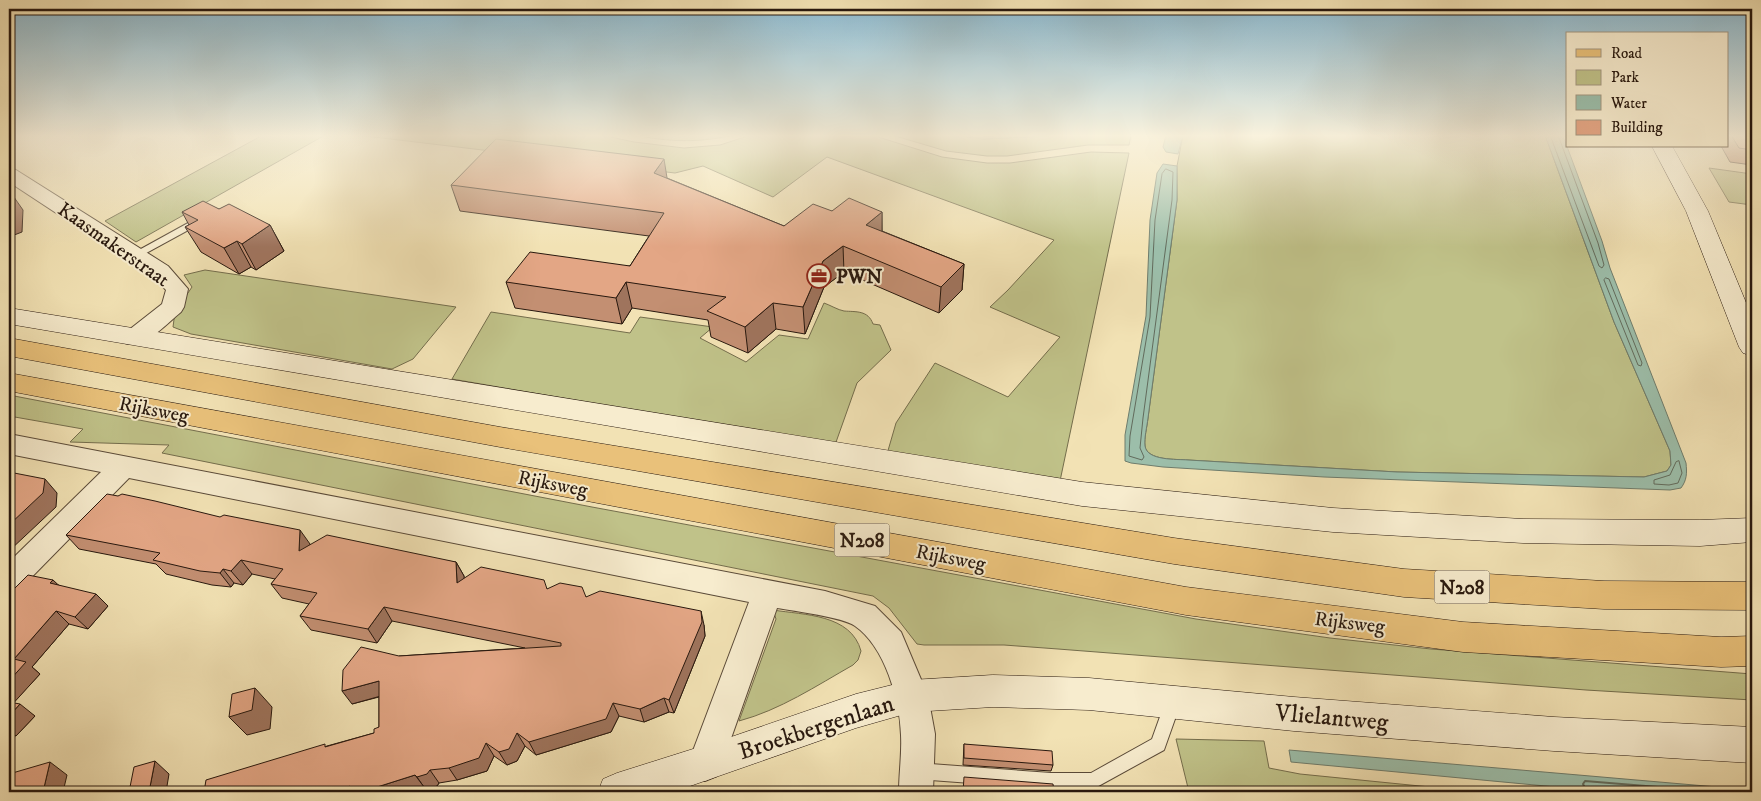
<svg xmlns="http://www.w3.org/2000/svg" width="1761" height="801" font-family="'IM FELL DW Pica',serif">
<rect width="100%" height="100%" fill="#f2e2b4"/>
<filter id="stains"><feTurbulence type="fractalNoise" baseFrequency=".004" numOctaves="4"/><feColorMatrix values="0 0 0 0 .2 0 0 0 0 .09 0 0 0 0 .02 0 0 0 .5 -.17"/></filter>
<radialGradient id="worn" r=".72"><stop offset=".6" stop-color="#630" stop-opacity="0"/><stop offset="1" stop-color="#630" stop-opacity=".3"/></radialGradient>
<g fill="#c0c289" stroke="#746d4c">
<path d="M263,135H325L136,242L105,221Z"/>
<path d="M357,135H601L634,142L684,148L720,145L751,135H872L942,157L987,163H1010L1091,152L1129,153L1060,481L887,454L896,423L935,363L1008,397L1060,337L990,307L1008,290L1054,240L827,157L773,197L703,166L675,173Z"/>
<path d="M635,135H733C700,143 668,142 635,135Z"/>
<path d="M892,135H953L984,139L1067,135H1131L1129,145H1088L1007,156H987L946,151Z"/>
<path d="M1183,135H1545L1614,322L1670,451L1671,465L1667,471L1644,477L1397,472L1188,460C1177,459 1147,461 1145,446C1144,438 1147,427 1148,418L1177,200V166Z"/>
<path d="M1709,168L1752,174V205L1729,202Z"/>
<path d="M205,270L456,307L413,359L392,369L191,334L173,327L175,312L192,287L184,275Z"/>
<path d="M824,303C830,305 838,310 844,311C856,312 868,310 873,324L880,325L891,350L857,383L835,445L452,379L491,312L630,333L640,317L713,327L700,338L746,362L779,335L808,339Z"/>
<path d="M9,395L592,507L1196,619L1330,638L1431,649L1752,674V700L1586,690L1058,649L1004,645H924L917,644L889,608L873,596L162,453L169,445L70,442L83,429L9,416Z"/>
<path d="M773,610C804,615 851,614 861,651L858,660L853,665C816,686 780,710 739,721L776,619Z"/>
<path d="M1176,739L1264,741L1269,768L1300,774L1480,792H1189Z"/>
</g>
<g fill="#9cbeaa" stroke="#6e7c6c">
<path d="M953,135H1067L984,139Z"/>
<path d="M1166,135H1183L1178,154L1166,152L1163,147Z"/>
<path d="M1545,135H1562L1565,141L1602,241L1610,268L1686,463C1687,473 1687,480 1681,488L1670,490L1324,477L1163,467L1131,463L1125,461V435L1146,316L1150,220L1157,173L1163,164L1177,166V200L1148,418C1147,427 1144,438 1145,446C1147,461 1177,459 1188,460L1397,472L1644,477L1667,471L1671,465L1670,451L1614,322Z"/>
<path d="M1289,750L1752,790V792H1609L1291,762Z"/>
</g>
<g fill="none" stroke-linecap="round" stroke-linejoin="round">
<g stroke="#626b5c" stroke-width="1">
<path d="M1550,135L1599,266L1602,268L1604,265L1598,243L1558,135"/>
<path d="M1166,169L1173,172L1172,200L1143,418L1140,448L1144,457L1142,460L1129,456L1130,436L1150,317L1155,220L1162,174Z"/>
<path d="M1606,278L1609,279L1642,363L1641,366L1638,365L1604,280Z"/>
<path d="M1679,461L1682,473L1678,483L1669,485L1654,484V480L1670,475L1676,462Z"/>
</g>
<g stroke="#626b5c" stroke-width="2">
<path d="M1587,792L1583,784L1585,781L1719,792"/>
<path d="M1594,792L1596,788L1645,792"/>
</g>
<g stroke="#5a4a38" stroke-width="2">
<g id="lane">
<path d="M199,217L203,218V222L139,257L135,258L130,255Z"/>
<path d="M1173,694L1179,697L1181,702L1164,750L1093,789H1051L917,779L911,777L908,771L911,765L917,763L1051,773H1091L1152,739L1167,697Z"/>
</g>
</g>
<g stroke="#5a4a38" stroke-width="2">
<g id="street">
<path d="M9,168L16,170L168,266L188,289L184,307L181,312C166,324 145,349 125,343L121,338L125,333L162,304L166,290L152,276L9,182Z"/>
<path d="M9,434L825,591L875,606L901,632L928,696L935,734L933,792H899C899,773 902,754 901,735C900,700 885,647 855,626C843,617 794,611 777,608L722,764L717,776L705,781L693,776L688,764L749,602L129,478L19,590L9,593V562L101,472L9,454Z"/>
</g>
</g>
<g stroke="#28180e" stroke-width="1">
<g id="secondary">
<path d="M1652,146H1672L1708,211L1752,317V356L1743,353L1739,347L1686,211Z"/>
<path d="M9,308L1082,482L1333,508L1523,519L1700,520L1752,518V542L1700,546L1523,543L1333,532L1082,506L9,324Z"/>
<path d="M993,675L1089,678L1294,697L1554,717L1752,727V763L1554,751L1294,731L1089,710L993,707L912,712L856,728L673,792H598L603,779L617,773L731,737L856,694L912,680Z"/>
</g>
</g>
<g stroke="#28180e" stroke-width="1">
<g id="primary">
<path d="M9,338L500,427L1174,538L1404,569L1604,581L1752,582V610L1604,609L1404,597L1174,564L500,447L9,356Z"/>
<path d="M9,373L1186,587L1463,622L1721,637L1752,636V666L1721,667L1463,652L1186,615L9,391Z"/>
</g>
</g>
<use href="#lane" fill="#f7ecce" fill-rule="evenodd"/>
<use href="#street" fill="#f7ecce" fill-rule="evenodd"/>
<use href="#secondary" fill="#f7ecce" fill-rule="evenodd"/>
<use href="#primary" fill="#e9c17a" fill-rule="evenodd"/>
</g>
<g fill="#c38f72" stroke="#28180e">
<path d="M1727,135H1752V165L1730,162L1721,146H1727Z"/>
<path d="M667,178L784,226L832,211L882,212V231L964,264L962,290L939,313L844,272L824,287L805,334L776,329L748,353L711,337L708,320L632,308L622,324L515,308L506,282L630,266L649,236L460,211L451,185Z"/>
<path d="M219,209L270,225L284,251L256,270L251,267L239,274L201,252L185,227L189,225L182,212Z"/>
<path d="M66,535L310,544V545L456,562L464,576V579L547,589L586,597L704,625L705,636L674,713L669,712L644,722L619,716L611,732L536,755L525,746L517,761L507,765L494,756L487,771L457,780L439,783L437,786L426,790L424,787L409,792H204L327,746L374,733L379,727V697L352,704L399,656L525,648L392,621L377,643L311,630L300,616L309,604L282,598L271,584L275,579L252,574L243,585L234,583L231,587L212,585L166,574L156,564L79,549Z"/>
<path d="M53,580L58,585L108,606L88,629L69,624L32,667L40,674L13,703L35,716L16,736L9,735V594Z"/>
<path d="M964,744L1053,765L1051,771L963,765Z"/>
</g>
<g fill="#9f745d" stroke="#28180e">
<path d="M664,159L668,184L654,173Z"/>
<path d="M9,190L23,210L22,232L9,237Z"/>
<path d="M882,212V237L866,225Z"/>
<path d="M270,225L284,251L256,270L242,244Z"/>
<path d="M237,241L251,267L239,274L224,248Z"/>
<path d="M843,246L844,272L824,287L805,334L803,307L823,261Z"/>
<path d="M964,264L962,290L939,313L941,287Z"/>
<path d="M626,282L632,308L622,324L616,298Z"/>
<path d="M773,303L776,329L748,353L745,327Z"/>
<path d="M45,479L57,493L56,507L9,551V525Z"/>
<path d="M300,530L310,544L308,565L299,551Z"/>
<path d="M241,560L252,574L243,585L231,571Z"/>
<path d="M456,562L464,576L465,597L457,583Z"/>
<path d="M223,569L234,583L231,587L220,573Z"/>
<path d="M53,580L66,592L50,583Z"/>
<path d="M96,594L108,606L88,629L75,617Z"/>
<path d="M384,607L392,621L377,643L368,629Z"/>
<path d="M56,611L69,624L32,667L40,674L9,708V681L14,659Z"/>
<path d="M701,611L704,625L705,636L674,713L669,700Z"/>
<path d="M379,681L388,694L352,704L342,691Z"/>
<path d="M255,688L272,707L270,729L247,735L229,717Z"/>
<path d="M664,698L669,712L644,722L640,709Z"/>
<path d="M613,703L619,716L611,732L536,755L529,742Z"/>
<path d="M20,704L35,716L16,736L9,730V716Z"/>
<path d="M517,733L525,746L517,761L507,765L499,752Z"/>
<path d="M486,743L494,756L487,771L457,780L449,768Z"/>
<path d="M155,761L169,774L166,792H149Z"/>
<path d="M50,762L67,775L63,792H43Z"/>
<path d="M430,770L439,783L437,786L426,790L417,777Z"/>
<path d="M415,775L424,787L409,792H370L374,788Z"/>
<path d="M349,786L355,792H345Z"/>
</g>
<g fill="#e3a685" stroke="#28180e">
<path d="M1731,135H1752V150L1739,148Z"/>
<path d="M496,139L664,159L654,173L784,226L813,204L832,211L849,198L882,212L866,225L964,264L941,287L843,246L823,261L803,307L773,303L745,327L707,311L726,297L626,282L616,298L506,282L530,252L630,266L664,213L451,185Z"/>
<path d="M203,201L219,209L229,204L270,225L242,244L237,241L224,248L185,227L198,220L182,212Z"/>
<path d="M9,472L45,479L43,493L9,525Z"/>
<path d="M107,494L118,496L122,494L155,501L220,517L224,515L300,530L299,551L327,535L456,562L457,583L481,567L544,580L547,589L560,583L582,587L586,597L600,591L701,611L702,622L669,700L664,698L640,709L613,703L606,719L529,742L517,733L509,749L499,752L486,743L479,758L449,768L430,770L427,774L417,777L415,775L374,788L372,792H358L349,786L345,792H204L206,780L325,744V747L374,733V729L379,727V681L342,691L343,670L361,647L399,656L561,646V643L384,607L368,629L300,616L317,593L271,584L283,569L241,560L231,571L223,569L220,573L200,571L153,560L160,553L66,535Z"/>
<path d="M28,575L53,580L50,583L96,594L75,617L56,611L14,659L26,662L9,681V594Z"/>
<path d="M255,688L252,710L229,717L232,694Z"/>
<path d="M9,702L20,704L9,716Z"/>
<path d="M964,744L1052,751L1053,765L964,758Z"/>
<path d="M155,761L149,792H129L134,767Z"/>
<path d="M50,762L43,792H9V774Z"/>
<path d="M964,777L1053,784L1054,792H963Z"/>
<path d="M814,788L816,792H811Z"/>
</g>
<linearGradient id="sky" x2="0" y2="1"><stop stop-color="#89b8cf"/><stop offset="0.55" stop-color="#f9f2dd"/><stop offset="1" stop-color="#f9f2dd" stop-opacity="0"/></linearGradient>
<rect width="1761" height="247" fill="url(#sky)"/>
<defs>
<g id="office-ring" transform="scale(1.25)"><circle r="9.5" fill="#f7ecce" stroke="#8f2418" stroke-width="1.5"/><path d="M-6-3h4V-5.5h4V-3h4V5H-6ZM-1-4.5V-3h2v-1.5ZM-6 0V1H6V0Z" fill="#8f2418"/></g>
</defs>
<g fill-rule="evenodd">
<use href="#office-ring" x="819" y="276"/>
</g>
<g text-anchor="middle" stroke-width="4" stroke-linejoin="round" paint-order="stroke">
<g fill="#f7ecce" stroke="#665848" stroke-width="1">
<rect x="834.5" y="523.5" width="55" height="33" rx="4"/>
<rect x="1434.5" y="570.5" width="55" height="33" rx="4"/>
</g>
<g font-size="19" font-weight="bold" fill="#28180e">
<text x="862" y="547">N208</text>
<text x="1462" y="594">N208</text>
</g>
<g font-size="20" fill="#28180e" stroke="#f7ecce">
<text transform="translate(114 244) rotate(35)" y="7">Kaasmakerstraat</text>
<text transform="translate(154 409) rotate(11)" y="7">Rijksweg</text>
<text transform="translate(553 483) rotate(11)" y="7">Rijksweg</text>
<text transform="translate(951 557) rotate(11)" y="7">Rijksweg</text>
<text transform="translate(1350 622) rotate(7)" y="7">Rijksweg</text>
</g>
<g font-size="20" font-weight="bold" fill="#28180e" stroke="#f7ecce" text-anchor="start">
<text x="836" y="283">PWN</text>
</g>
<g font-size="24" fill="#28180e" stroke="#f7ecce">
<text transform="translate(1332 717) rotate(5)" y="8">Vlielantweg</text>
<text transform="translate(816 727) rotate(-18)" y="8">Broekbergenlaan</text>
</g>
</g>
<rect width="1761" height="801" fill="none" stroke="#f2e2b4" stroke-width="30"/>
<rect x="10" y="10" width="1741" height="781" fill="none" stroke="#28180e" stroke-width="2.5"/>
<rect x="15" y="15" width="1731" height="771" fill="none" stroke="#28180e"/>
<rect x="1566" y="32" width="162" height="115" fill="#f7ecce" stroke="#a49781"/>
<rect x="1576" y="49" width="25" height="8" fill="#e9c17a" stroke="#a49781"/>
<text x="1611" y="58" font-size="15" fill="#28180e">Road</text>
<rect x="1576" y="70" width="25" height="15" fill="#c0c289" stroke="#a49781"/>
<text x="1611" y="82" font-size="15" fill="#28180e">Park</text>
<rect x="1576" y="95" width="25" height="15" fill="#9cbeaa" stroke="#a49781"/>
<text x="1611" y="108" font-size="15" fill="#28180e">Water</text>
<rect x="1576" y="120" width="25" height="15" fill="#e3a685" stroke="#a49781"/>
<text x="1611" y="132" font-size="15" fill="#28180e">Building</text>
<rect width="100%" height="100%" filter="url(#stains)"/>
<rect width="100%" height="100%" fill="url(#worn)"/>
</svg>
